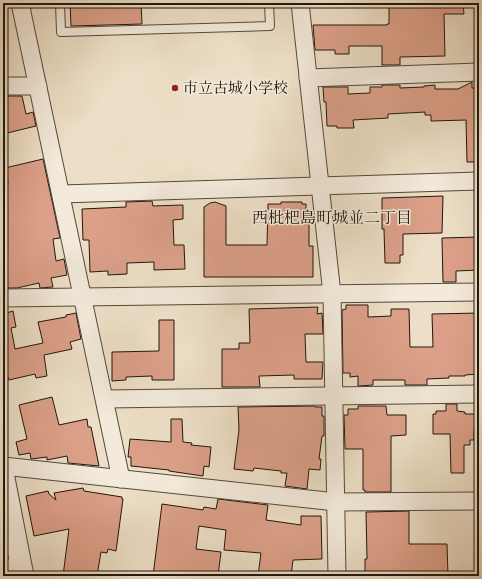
<svg xmlns="http://www.w3.org/2000/svg" width="482" height="579" font-family="'EB Garamond','Noto Serif JP',serif">
<rect width="100%" height="100%" fill="#eddfc7"/>
<filter id="stains"><feTurbulence type="fractalNoise" baseFrequency=".005" numOctaves="4"/><feColorMatrix values="0 0 0 0 .2 0 0 0 0 .09 0 0 0 0 .02 0 0 0 .5 -.17"/></filter>
<radialGradient id="worn" r=".72"><stop offset=".6" stop-color="#630" stop-opacity="0"/><stop offset="1" stop-color="#630" stop-opacity=".3"/></radialGradient>
<g fill="#dca089" stroke="#20170d">
<path d="M70,3H141L142,24L71,26Z"/>
<path d="M389,3H463L464,14H444L445,56L400,57V65H382V46H349V54H335V50H315L313,25H387V24H389Z"/>
<path d="M472,82V88H479V162H467L466,120L431,121V115H425V112L388,114V118L353,120L354,128H337V126H327L326,102H324L323,87H348V94L370,93V87H382V85H400V88L424,87V86L435,85V89H458Z"/>
<path d="M9,96H22L26,114L33,112L36,126L3,134V106H5L3,97Z"/>
<path d="M43,159L60,238L53,239L56,261L64,259L67,275L51,278L53,287L40,288L39,283L17,288H3V184L8,183L5,168Z"/>
<path d="M443,196L442,233L403,234V255H400V263H385L384,229H382V198Z"/>
<path d="M152,201L153,206L183,205V219L173,220L174,245H184L185,269L154,270V262L127,263V274L108,275V271L90,272L89,240H83L82,209L126,207V202Z"/>
<path d="M215,202L226,206V245H267L268,204H281V202H302V204H306V213H309V246H313V277H204V207L210,203Z"/>
<path d="M479,237V270L456,271V282H443L442,238Z"/>
<path d="M346,305H368V317L391,316V309H409L410,347H433L432,314L479,313V374L465,375V376H449V378L427,379V385H405V380H373V385L358,386V376L350,377V373H343L342,310L346,309Z"/>
<path d="M318,307L317,314L322,313L323,334H305L306,362H323L322,379H294V375L259,376L260,387H222V349H239V343H250L249,309Z"/>
<path d="M13,311L16,327L11,328L15,349L43,343L38,322L66,317V315L76,313L81,339L70,342L72,349L44,355L47,376L36,378L35,374L9,380L8,377L3,378V314Z"/>
<path d="M159,320H174V380H152V376L126,377V380L112,381V352L159,351Z"/>
<path d="M52,397L59,425L87,419L88,427H91L99,466L68,463L67,456L47,460V457L31,459L30,453L19,455L16,442L27,439L19,405Z"/>
<path d="M446,404H457V411L465,412V414H479V430L474,431V440H470V445H464V473H451L450,434H433V414H436V411H446Z"/>
<path d="M315,406V407H322V416H324V436H322L319,459H321L320,470L309,469L307,489L285,486L287,473H281V471L254,468L253,471L234,469L239,430L238,407Z"/>
<path d="M358,406H386L387,415H406V435L391,436V492H365V490H363V449H345L344,415H348V409H358Z"/>
<path d="M171,419H182L183,442L192,443L191,445L211,447L209,467L204,466L203,476L169,471V470L131,466V457H128L130,439L171,442Z"/>
<path d="M83,488L84,491L122,497V499H123L116,551L108,549L107,553L101,552L97,576H63L69,529L34,536L26,496L48,491L49,494L56,500L54,493Z"/>
<path d="M218,499L268,505L266,520L301,525V516H321L322,559L293,560L291,576H258L261,553L224,550L226,530L199,526L196,549L221,552L218,576L175,573V576H153L162,504L203,510L204,507L216,509Z"/>
<path d="M409,511V544H447L448,576H365V559H367L366,512Z"/>
</g>
<g fill="none" stroke-linecap="round" stroke-linejoin="round">
<g stroke="#53493c" stroke-width="10">
<g id="service">
<path d="M60,3L61,32L270,26L269,3"/>
<path d="M21,6L33,3"/>
</g>
</g>
<g stroke="#53493c" stroke-width="19">
<g id="minor">
<path d="M20,3L121,479"/>
<path d="M300,3L332,294L337,576"/>
<path d="M308,78L479,72"/>
<path d="M3,86H38"/>
<path d="M61,194L479,181"/>
<path d="M3,298L479,292"/>
<path d="M105,399L479,394"/>
<path d="M3,466L336,502L479,501"/>
</g>
</g>
<g stroke="#53493c" stroke-width="23">
<g id="tertiary">
<path d="M3,473L23,576"/>
<path d="M3,568L5,576"/>
</g>
</g>
<use href="#service" stroke="#f3eadb" stroke-width="8"/>
<use href="#minor" stroke="#f3eadb" stroke-width="17"/>
<use href="#tertiary" stroke="#f3eadb" stroke-width="21"/>
</g>
<circle fill="#8f2418" stroke="#f3eadb" stroke-width="1.5" cx="175" cy="88" r="4"/>
<g text-anchor="middle" stroke-width="3" stroke-linejoin="round" paint-order="stroke">
<g font-size="15" fill="#20170d" stroke="#f3eadb" text-anchor="start">
<text x="183" y="93">市立古城小学校</text>
</g>
<g font-size="16" fill="#20170d" stroke="#f3eadb">
<text x="332" y="223">西枇杷島町城並二丁目</text>
</g>
</g>
<rect width="482" height="579" fill="none" stroke="#eddfc7" stroke-width="16"/>
<rect x="4" y="4" width="474" height="571" fill="none" stroke="#20170d" stroke-width="2"/>
<rect x="8" y="8" width="466" height="563" fill="none" stroke="#20170d"/>
<rect width="100%" height="100%" filter="url(#stains)"/>
<rect width="100%" height="100%" fill="url(#worn)"/>
</svg>
